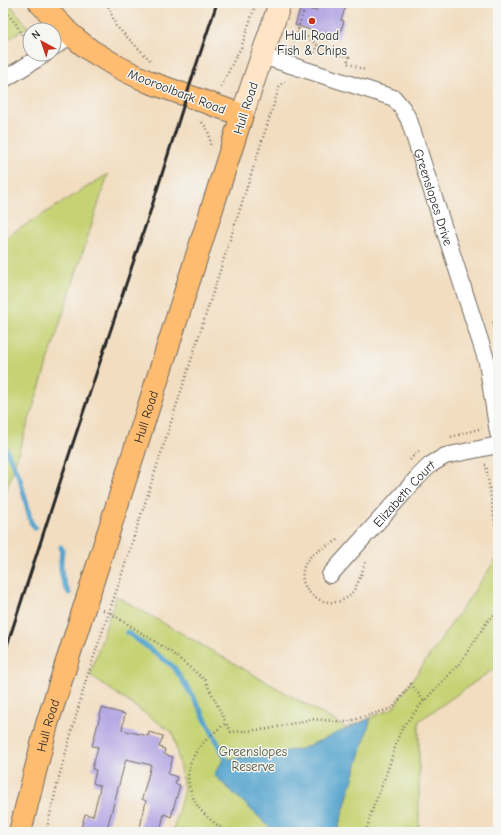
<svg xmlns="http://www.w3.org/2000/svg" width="501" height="835" font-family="'Comic Neue',sans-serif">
<rect width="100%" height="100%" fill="#f6f6f2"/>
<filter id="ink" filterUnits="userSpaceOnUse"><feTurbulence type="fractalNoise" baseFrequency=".025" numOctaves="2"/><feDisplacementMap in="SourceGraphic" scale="8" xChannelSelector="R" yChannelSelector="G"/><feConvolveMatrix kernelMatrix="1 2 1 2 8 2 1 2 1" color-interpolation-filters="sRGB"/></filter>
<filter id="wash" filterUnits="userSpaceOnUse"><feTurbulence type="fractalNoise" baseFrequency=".012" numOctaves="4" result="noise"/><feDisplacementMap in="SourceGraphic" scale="16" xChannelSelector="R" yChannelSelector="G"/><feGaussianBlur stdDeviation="0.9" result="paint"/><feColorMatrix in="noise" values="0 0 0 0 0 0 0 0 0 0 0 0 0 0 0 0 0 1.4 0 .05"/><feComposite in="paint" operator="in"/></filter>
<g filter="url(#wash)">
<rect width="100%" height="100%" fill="#f2ddc0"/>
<g fill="#c6d374" stroke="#787f50">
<path d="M3,3H9L28,27L3,42Z"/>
<path d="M108,174L3,501V239Z"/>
<path d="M497,558L498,666L419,721V832H173L184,788L173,733L90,675L116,596L347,728L393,708Z"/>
</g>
<path fill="#52a3cd" stroke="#3e677c" d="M371,718L337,832H275L214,775L223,760L301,749Z"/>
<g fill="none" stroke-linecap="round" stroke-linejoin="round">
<g stroke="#52a3cd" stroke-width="5">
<path d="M3,443L20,479L31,522L35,528"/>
<path d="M61,547L62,550C60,566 60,579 69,593"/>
<path d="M127,632L174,667L198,705L226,759"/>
</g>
</g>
<g id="blocks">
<g fill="#a89ae1">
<path d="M319,3H347L341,20L344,21L338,39L295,25L301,7L316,11Z"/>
<path d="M102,708L125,714L122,730L148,736L149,732L163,736L159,747L165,749L164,754L173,757L168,774L177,777L175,784L180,785L171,817L164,814L160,832H139L146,801L142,799L151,765L126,759L106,832H80L85,814L93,816L99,792L100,786L93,783L96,770L92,769L98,747L92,746Z"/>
</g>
</g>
</g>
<g filter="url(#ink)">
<use href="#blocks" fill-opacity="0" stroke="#71695f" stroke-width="1"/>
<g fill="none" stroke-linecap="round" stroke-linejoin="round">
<g stroke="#71695f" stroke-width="18">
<g id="street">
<path d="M54,47L71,35"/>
<path id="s1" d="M262,56L394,98L403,109L409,120L487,362L498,433"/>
<path d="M3,80L45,54"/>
<path id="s2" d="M330,575L417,478L430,465L445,456L498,445"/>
</g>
</g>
<g stroke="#71695f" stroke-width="24">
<path id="secondary" d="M242,115L280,3"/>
</g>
<g stroke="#71695f" stroke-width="24">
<g id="primary">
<path id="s3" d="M20,832L47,724L242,115L149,82L118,67L90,50L71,35L40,3"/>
</g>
</g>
<g stroke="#71695f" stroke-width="2.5" stroke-dasharray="1 3" stroke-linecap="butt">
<path d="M107,3L116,26L150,60"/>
<path d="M3,8L16,24L28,46"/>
<path d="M298,29L306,3"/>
<path d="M292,48L298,29L318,46"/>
<path d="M312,54L313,55L318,46L349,57L347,63L365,70"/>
<path d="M221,87L236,56L241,48L256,3"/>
<path d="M202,122C209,132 211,136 210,148"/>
<path d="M493,322L498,337"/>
<path d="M451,437L482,428"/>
<path d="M410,460L415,454L419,451"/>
<path d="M485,465H486L498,543"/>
<path d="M338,540C327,547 314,550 306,562C304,565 304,568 303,571C298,595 331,612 349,596C358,587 362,572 366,560"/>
<path d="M103,610L109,612L171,652L205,680L226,723"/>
<path d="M46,832L59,777L86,680L121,577L280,85L286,81"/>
<path d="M227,832C216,824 204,816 197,805C193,799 191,792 189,785C184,756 206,739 226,723L231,732L269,729L312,719L346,722L393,708L411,684L424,701L460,663L489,619L498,612"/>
<path d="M366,832L371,813L385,778L399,735L404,725L424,701"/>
</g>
<use href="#street" stroke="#fff" stroke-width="16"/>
<use href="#secondary" stroke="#ffe4c6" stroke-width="22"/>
<use href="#primary" stroke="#febc70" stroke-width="22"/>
<path stroke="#2b2b2b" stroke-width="3" d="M3,658L62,476L151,209L193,75L217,3"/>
</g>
</g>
<circle fill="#c8321e" stroke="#f6f6f2" stroke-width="1.5" cx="312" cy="21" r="4"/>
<g text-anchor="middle" stroke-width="3" stroke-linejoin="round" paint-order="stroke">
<g font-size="13" fill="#2b2b2b" stroke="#f6f6f2">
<text x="312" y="40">Hull Road<tspan x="312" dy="15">Fish &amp; Chips</tspan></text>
</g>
<g font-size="13" fill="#2b2b2b" stroke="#f6f6f2">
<text transform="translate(177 91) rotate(21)" y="5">Mooroolbark Road</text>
<text transform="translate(245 108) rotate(-72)" y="5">Hull Road</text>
<text dy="5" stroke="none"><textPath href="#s1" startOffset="246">Greenslopes Drive</textPath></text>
<text dy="5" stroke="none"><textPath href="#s3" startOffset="434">Hull Road</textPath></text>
<text dy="5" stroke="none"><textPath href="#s2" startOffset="110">Elizabeth Court</textPath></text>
<text dy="5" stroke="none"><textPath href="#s3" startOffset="110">Hull Road</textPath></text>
</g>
<g font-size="13" fill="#52553d" stroke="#f6f6f2">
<text x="253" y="756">Greenslopes<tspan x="253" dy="15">Reserve</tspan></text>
</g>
</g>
<rect width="501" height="835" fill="none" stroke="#f6f6f2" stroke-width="16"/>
<g transform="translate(42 42) rotate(320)"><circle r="19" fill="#f6f6f2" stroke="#a5a5a2"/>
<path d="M0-3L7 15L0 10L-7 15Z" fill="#c8321e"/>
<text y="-6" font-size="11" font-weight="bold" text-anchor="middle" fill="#2b2b2b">N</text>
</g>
</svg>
